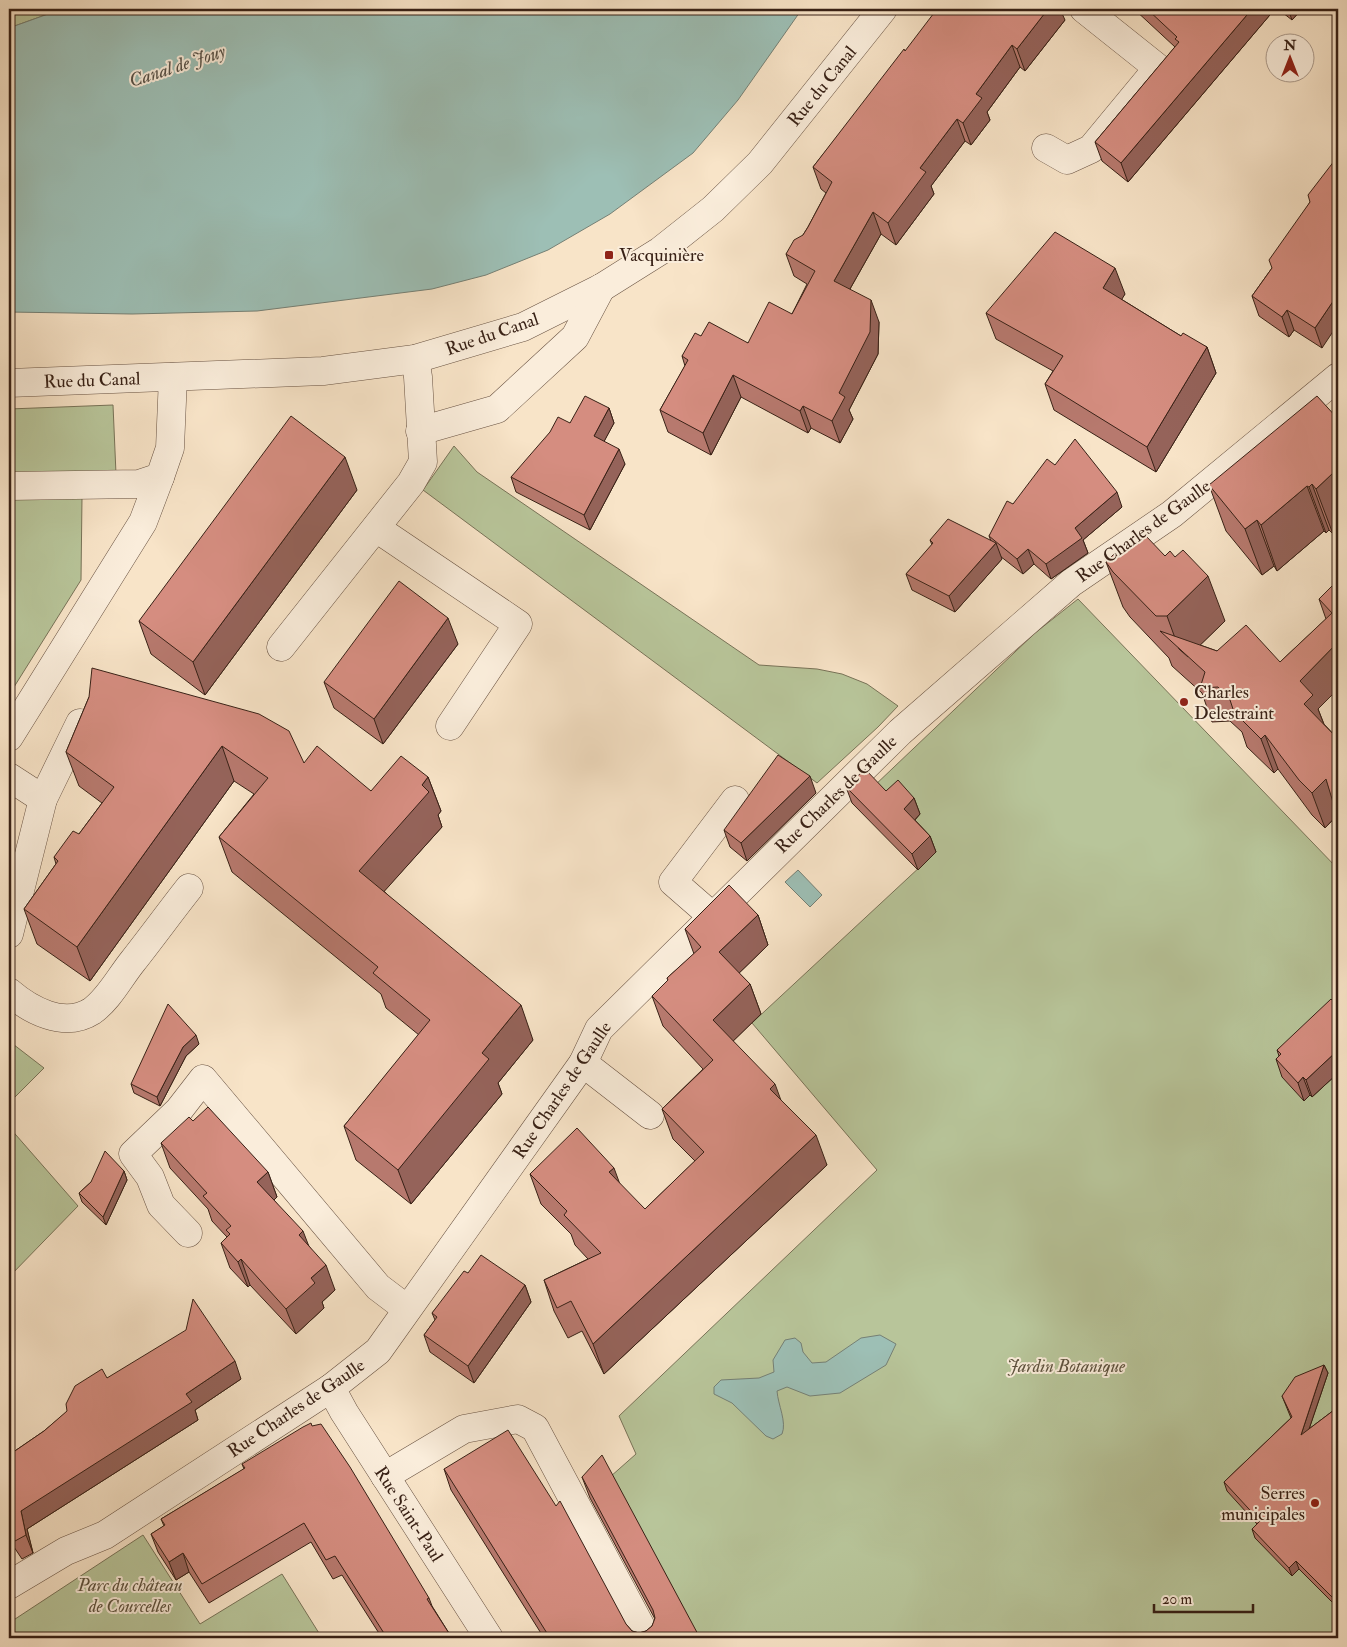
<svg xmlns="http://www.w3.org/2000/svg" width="1347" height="1647" font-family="'IM FELL Double Pica',serif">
<rect width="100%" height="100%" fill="#f8e4c8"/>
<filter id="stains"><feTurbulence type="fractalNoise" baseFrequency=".004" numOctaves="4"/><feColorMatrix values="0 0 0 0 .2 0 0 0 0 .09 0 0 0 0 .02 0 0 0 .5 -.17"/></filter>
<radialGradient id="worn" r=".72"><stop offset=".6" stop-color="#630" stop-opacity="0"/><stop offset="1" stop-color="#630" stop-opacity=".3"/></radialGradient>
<g fill="#b8c59a" stroke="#787358">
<path d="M9,9H62L9,28Z"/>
<path d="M113,405L117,497L82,498L81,580L9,695V409Z"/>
<path d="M454,446L477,472L759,665L817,669L842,674L867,684L898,706L878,727L817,783L423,490Z"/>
<path d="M1078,599L1338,869V1638H697L610,1477L636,1454L619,1416L877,1170L752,1023L936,852L873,787L1035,633Z"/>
<path d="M9,1041L44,1068L9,1103Z"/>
<path d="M9,1127L78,1206L9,1277Z"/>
<path d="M143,1535L200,1624L282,1574L322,1638H9V1623Z"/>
</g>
<g fill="#9dbfb5" stroke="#758075">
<path d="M62,9H802L738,100L693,153L610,214L548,250L486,275L432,289L257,311L132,314L9,312V28Z"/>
<path d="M798,870L822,895L810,907L785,882Z"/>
<path d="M880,1335L896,1344L886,1365L840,1393L810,1396L787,1387L777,1391C778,1405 787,1422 782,1434L773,1439L766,1436L732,1403L714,1394V1387L721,1380L759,1378L774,1372L773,1360L785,1340L795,1338L801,1343L803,1352L812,1363L826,1362L861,1338Z"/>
</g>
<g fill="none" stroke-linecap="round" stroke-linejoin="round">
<g stroke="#685242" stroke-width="29">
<g id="minor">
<path d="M1046,148L1067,160L1091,149L1158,68L1084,9"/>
<path d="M9,383L323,371L415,359L523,327L601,288L660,251L713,209L760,163L883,9"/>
<path d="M420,431L497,409L575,337L601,288"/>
<path d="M9,486L139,484L160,477L170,448L173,377"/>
<path d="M376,528L518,624L450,726"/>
<path d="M281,647L411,483L423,462L418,377L415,359"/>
<path d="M9,737L143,522L160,477"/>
<path d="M9,777L43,799"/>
<path d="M712,916L673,882L735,800"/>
<path d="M9,934L43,799L80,723"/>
<path d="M9,992C30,1010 64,1029 92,1011C109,999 120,977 133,961C152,937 170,912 189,888"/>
<path d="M583,1063L650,1115"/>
<path d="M188,1233L161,1205L150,1177L133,1154L179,1110L203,1079L378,1287L407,1309"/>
<path d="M331,1388L344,1412L489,1638"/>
<path d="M385,1476L464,1429L518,1419L535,1428L647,1638"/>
<path d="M9,1585L66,1551L105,1535L331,1388L378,1351L583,1063L599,1029L900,732L1071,583L1172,514L1338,377"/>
</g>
</g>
<use href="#minor" stroke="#faeddb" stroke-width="28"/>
</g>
<g fill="#b7796e" stroke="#382116">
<path d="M1134,9H1275L1128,182L1102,161L1095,142L1175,47Z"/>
<path d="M1278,9H1302L1292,20Z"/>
<path d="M1065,20L1025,71L1020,67L987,112L990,120L971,145L965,141L931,186L934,194L896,245L881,234L850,289L879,322L878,354L849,410L853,419L840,443L811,428L808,433L741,397L711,455L668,432L660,410L685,366L682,356L701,336L748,343L792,314L807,284L794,276L786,254L803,235L808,227L826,193L821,189L813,167L905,51Z"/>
<path d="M1338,156L1322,348L1294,330L1289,337L1259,316L1252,296L1272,268L1310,202Z"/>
<path d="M1125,294L1121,299L1181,336L1207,347L1216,373L1156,472L1054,410L1045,384L1053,371L996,339L986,313Z"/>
<path d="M609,408L614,423L604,441L625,464L590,530L516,492L511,477L570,423Z"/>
<path d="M1338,419V529L1333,534L1329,530L1326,533L1324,531L1277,571L1274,566L1262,575L1226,531L1209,485Z"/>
<path d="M1055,465L1122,507L1083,540L1088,553L1051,579L1034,564L1023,574L1000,556L1002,559L955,612L912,590L906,574L932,545L930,540L991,541L989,536L1013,504Z"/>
<path d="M357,490L205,695L151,654L139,621Z"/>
<path d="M1106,562L1225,621L1200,645L1217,651L1280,662L1326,619L1319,599L1338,580L1318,709L1324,724L1338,739V820L1337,816L1325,828L1312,815L1278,769L1274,773L1247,747L1242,732L1230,721L1212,722L1202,693L1172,666L1169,658L1130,617L1123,607Z"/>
<path d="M458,644L383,744L334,708L324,682Z"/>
<path d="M89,697L304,763L371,791L428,777L441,811L438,815L442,827L384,891L533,1040L498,1083L502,1094L411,1204L356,1160L344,1126L419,1035L386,1008L381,994L232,872L219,837L254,794L234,781L90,981L37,944L24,909L56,864L54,857L79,834L102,803L79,786L66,752Z"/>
<path d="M846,787L886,791L914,798L920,814L915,820L930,836L936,852L918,870L852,803Z"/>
<path d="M816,793L747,861L730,847L724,830Z"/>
<path d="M758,915L768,945L739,973L750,984L761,1014L733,1041L780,1099L827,1165L604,1374L582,1331L568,1338L554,1311L544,1280L588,1259L575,1245L571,1234L541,1204L530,1174L645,1209L695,1161L673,1139L662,1109L703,1069L663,1026L652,996L668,980L667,978L694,954L685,929Z"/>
<path d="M1338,1006V1073L1312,1097L1310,1095L1304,1101L1282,1077L1276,1059L1279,1056L1277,1050Z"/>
<path d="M199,1044L186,1056L160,1106L134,1093L131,1084Z"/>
<path d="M193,1121L268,1172L277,1197L274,1200L309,1246L335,1290L322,1302L324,1308L296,1334L250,1285L248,1287L230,1268L221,1243L227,1237L212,1221L208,1209L170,1168L161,1143Z"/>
<path d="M124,1171L127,1180L106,1225L82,1202L79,1193L91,1182Z"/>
<path d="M468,1273L525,1285L531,1302L474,1383L430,1352L424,1335L435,1320L432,1313Z"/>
<path d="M1324,1365L1328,1373L1309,1429L1338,1407V1606L1337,1607L1299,1569L1292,1576L1255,1538L1252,1529L1257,1524L1227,1491L1224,1482L1291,1418L1282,1396Z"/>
<path d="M107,1378L241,1379L195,1410L198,1420L27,1529L33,1553L22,1559L10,1541H9V1455L44,1431Z"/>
<path d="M242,1464L429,1598L432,1606L452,1638H382L342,1575L333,1579L311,1542L209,1603L189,1572L176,1580L158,1552L151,1534L164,1526L161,1519L244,1469Z"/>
<path d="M444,1469L626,1624L632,1631L639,1633L646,1631L652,1626L655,1619L590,1498L582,1477L700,1638H544L451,1490Z"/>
</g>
<g fill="#95635a" stroke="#382116">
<path d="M1048,9H1060L1065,20L1025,71L1017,49Z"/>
<path d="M1252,9H1275L1128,182L1121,163Z"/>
<path d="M1288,9H1302L1292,20Z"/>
<path d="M1012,45L1020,67L987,112L990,120L971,145L963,123L976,94Z"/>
<path d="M957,119L965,141L931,186L934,194L896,245L888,223L920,168Z"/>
<path d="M873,212L881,234L842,303L834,281Z"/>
<path d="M1115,268L1125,294L1113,314L1103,288Z"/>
<path d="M1338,294V324L1322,348L1315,328Z"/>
<path d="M871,300L879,322L878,354L849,410L853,419L840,443L832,421L839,393Z"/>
<path d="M1287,310L1294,330L1289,337L1282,317Z"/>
<path d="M1207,347L1216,373L1156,472L1147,447Z"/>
<path d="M733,375L741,397L711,455L703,433Z"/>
<path d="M803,406L811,428L808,433L800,411Z"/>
<path d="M609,408L614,423L599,451L594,436Z"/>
<path d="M619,449L625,464L590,530L584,515Z"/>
<path d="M345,457L357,490L205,695L193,662Z"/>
<path d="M1333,473L1338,487V529L1333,534L1316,489Z"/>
<path d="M1312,484L1329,530L1326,533L1309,487Z"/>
<path d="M1307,486L1324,531L1277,571L1261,525Z"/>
<path d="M1117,492L1122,507L1083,540L1088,553L1051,579L1046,564L1075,528Z"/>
<path d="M1257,520L1274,566L1262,575L1245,529Z"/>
<path d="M996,543L1002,559L955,612L949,596Z"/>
<path d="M1028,549L1034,564L1023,574L1017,559Z"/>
<path d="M1208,576L1225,621L1188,657L1179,649L1167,616Z"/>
<path d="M448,618L458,644L383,744L374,719Z"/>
<path d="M1338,642V689L1318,709L1326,730L1304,704L1300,681Z"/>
<path d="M1265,735L1278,769L1274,773L1261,739Z"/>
<path d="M222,746L234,781L90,981L77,947Z"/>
<path d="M810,776L816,793L747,861L741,843Z"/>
<path d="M428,777L441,811L438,815L442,827L372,905L359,871Z"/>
<path d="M1326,779L1338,814L1325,828L1312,793Z"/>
<path d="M914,798L920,814L910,825L904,809Z"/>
<path d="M930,836L936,852L918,870L912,854Z"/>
<path d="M758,915L768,945L730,982L719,952Z"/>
<path d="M750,984L761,1014L724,1050L713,1020Z"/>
<path d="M521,1005L533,1040L498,1083L502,1094L411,1204L398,1170L482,1053Z"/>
<path d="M196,1035L199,1044L186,1056L160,1106L157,1097L183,1047Z"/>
<path d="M1338,1050V1073L1312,1097L1306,1080Z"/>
<path d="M1303,1077L1310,1095L1304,1101L1298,1083Z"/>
<path d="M775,1084L786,1114L770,1089Z"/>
<path d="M816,1135L827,1165L604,1374L593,1344Z"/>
<path d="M614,1168L625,1198L609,1172Z"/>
<path d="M124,1171L127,1180L106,1225L103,1217Z"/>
<path d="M268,1172L277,1197L266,1208L257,1182Z"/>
<path d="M303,1231L313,1257L299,1235Z"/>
<path d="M241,1259L250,1285L248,1287L238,1262Z"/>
<path d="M326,1265L335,1290L322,1302L324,1308L296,1334L286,1309L311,1278Z"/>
<path d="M525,1285L531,1302L474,1383L468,1366Z"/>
<path d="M235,1361L241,1379L195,1410L198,1420L27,1529L33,1553L26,1535L21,1511L186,1394Z"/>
<path d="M1324,1365L1328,1373L1304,1444L1301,1435Z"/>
<path d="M183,1553L189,1572L176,1580L169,1562Z"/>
<path d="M1296,1561L1299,1569L1292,1576L1289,1568Z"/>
<path d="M1338,1594V1606L1337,1607L1334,1599Z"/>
</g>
<g fill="#d58d80" stroke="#382116">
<path d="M937,9H1048L1017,49L1012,45L976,94L982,98L963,123L957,119L920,168L926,172L888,223L873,212L834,281L871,300L870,332L839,393L845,397L832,421L803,406L800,411L733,375L703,433L660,410L688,360L682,356L695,333L701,336L709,322L748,343L769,302L792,314L815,271L786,254L794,240L803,235L808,227L832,182L813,167L904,49L905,51Z"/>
<path d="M1147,9H1252L1121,163L1095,142L1179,42L1175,39L1177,37Z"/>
<path d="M1338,156V294L1315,328L1287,310L1282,317L1252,296L1272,268L1269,260L1310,202L1308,195Z"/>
<path d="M1055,232L1115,268L1103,288L1181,336L1183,333L1207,347L1147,447L1045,384L1063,356L986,313Z"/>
<path d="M585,396L609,408L594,436L619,449L584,515L511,477L550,432L558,417L570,423Z"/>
<path d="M1317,396L1338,419V478L1333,473L1316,489L1312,484L1309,487L1307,486L1261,525L1257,520L1245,529L1209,485Z"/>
<path d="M291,416L345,457L193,662L139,621Z"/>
<path d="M1075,439L1117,492L1075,528L1082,538L1046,564L1028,549L1017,559L989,536L1007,501L1013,504L1047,459L1055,465Z"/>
<path d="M948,519L996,543L949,596L906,574L933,543L930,540Z"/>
<path d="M1146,536L1165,556L1170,551L1175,557L1183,550L1208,576L1167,616H1156L1113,572L1106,562L1118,550L1130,549Z"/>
<path d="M1338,580V642L1300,681L1313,695L1304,704L1338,739V819L1326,779L1312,793L1299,780L1265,735L1261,739L1234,712L1230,700L1218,687L1200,688L1205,672L1160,631L1217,651L1246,625L1280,662L1332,613L1319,599Z"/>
<path d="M399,581L448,618L374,719L324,682Z"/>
<path d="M92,668L259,714L289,731L304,763L317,746L371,791L401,756L428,777L422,785L429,792L359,871L521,1005L482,1053L489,1059L398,1170L344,1126L430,1020L373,973L378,967L219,837L268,778L222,746L77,947L24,909L58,861L54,857L73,831L79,834L114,787L66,752L89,697Z"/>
<path d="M778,755L810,776L741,843L724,830Z"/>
<path d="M865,769L886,791L898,780L914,798L904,809L930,836L912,854L846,787Z"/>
<path d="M729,885L758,915L719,952L750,984L713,1020L775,1084L770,1089L816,1135L593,1344L571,1301L557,1308L544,1280L601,1253L564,1215L567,1211L530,1174L577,1128L614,1168L609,1172L645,1209L704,1152L662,1109L713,1060L652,996L668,980L667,978L701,947L685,929Z"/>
<path d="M1331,999L1338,1006V1050L1306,1080L1303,1077L1298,1083L1276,1059L1281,1054L1277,1050Z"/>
<path d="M168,1004L196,1035L183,1047L157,1097L131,1084Z"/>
<path d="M208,1107L268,1172L257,1182L303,1231L299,1235L326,1265L311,1278L315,1283L286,1309L241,1259L238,1262L221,1243L230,1234L226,1230L231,1226L203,1196L207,1193L161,1143L189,1117L193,1121Z"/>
<path d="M105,1151L124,1171L103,1217L79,1193L91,1182Z"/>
<path d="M481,1255L525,1285L468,1366L424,1335L437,1317L432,1313L464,1271L468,1273Z"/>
<path d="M193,1299L235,1361L186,1394L192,1402L21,1511L26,1535L15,1541L9,1531V1464L11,1463L9,1460V1455L44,1431L67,1411L66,1404L75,1386L102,1369L107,1378L186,1330Z"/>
<path d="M1324,1365L1301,1435L1338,1407V1594L1334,1599L1296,1561L1289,1568L1252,1529L1260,1521L1224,1482L1292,1417L1282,1396L1295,1377Z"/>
<path d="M311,1423L312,1426L321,1424L350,1467L429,1598L427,1599L452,1638H387L335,1556L326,1560L304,1523L202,1584L183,1553L169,1562L151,1534L165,1525L161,1519L245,1468L242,1464L303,1427Z"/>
<path d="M508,1430L556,1506L560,1501L626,1624L632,1631L639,1633L646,1631L652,1626L655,1618L653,1610L582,1477L602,1455L700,1638H550L444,1469Z"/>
</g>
<g fill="#8f2418" stroke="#faeddb" stroke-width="2">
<rect x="604" y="250" width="10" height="10" rx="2.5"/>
<circle cx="1184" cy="702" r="5"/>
<circle cx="1315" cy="1503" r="5"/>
</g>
<g text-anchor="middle" stroke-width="4" stroke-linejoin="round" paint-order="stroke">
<g font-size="18" fill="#382116" stroke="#faeddb">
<text transform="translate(822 86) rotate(-51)" y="6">Rue du Canal</text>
<text transform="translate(492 334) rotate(-19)" y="6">Rue du Canal</text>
<text transform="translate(92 380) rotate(-2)" y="6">Rue du Canal</text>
<text transform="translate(1143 531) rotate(-36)" y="6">Rue Charles de Gaulle</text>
<text transform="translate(836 794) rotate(-44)" y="6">Rue Charles de Gaulle</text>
<text transform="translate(562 1090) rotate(-56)" y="6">Rue Charles de Gaulle</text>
<text transform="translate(296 1408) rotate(-34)" y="6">Rue Charles de Gaulle</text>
<text transform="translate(409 1514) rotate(57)" y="6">Rue Saint-Paul</text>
</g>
<g font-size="18" fill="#382116" stroke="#faeddb" text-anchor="start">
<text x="619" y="261">Vacquinière</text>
<text x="1194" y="698">Charles<tspan x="1194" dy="21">Delestraint</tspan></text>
<text x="1305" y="1499" text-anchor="end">Serres<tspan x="1305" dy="21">municipales</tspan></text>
</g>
<g font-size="18" font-style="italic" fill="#5e523e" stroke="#faeddb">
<text x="1066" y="1372">Jardin Botanique</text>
<text x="130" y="1591">Parc du château<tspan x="130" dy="21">de Courcelles</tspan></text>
</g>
<g font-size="19" font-style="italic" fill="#565046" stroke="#faeddb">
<text transform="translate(177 65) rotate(-18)" y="7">Canal de Jouy</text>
</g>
</g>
<rect width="1347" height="1647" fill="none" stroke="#f8e4c8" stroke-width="30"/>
<rect x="10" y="10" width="1327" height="1627" fill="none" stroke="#382116" stroke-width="2.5"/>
<rect x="15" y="15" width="1317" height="1617" fill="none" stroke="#382116"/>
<g transform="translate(1290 58)"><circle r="24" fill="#faeddb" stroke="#ac9b8c"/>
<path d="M0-4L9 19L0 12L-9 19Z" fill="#8f2418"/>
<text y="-8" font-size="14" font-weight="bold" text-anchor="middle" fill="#382116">N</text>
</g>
<path d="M1154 1604v8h99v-8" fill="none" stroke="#382116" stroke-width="2.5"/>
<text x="1162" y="1604" font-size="15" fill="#382116" stroke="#faeddb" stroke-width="4" paint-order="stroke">20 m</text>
<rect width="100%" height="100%" filter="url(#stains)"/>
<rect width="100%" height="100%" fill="url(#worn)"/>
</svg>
